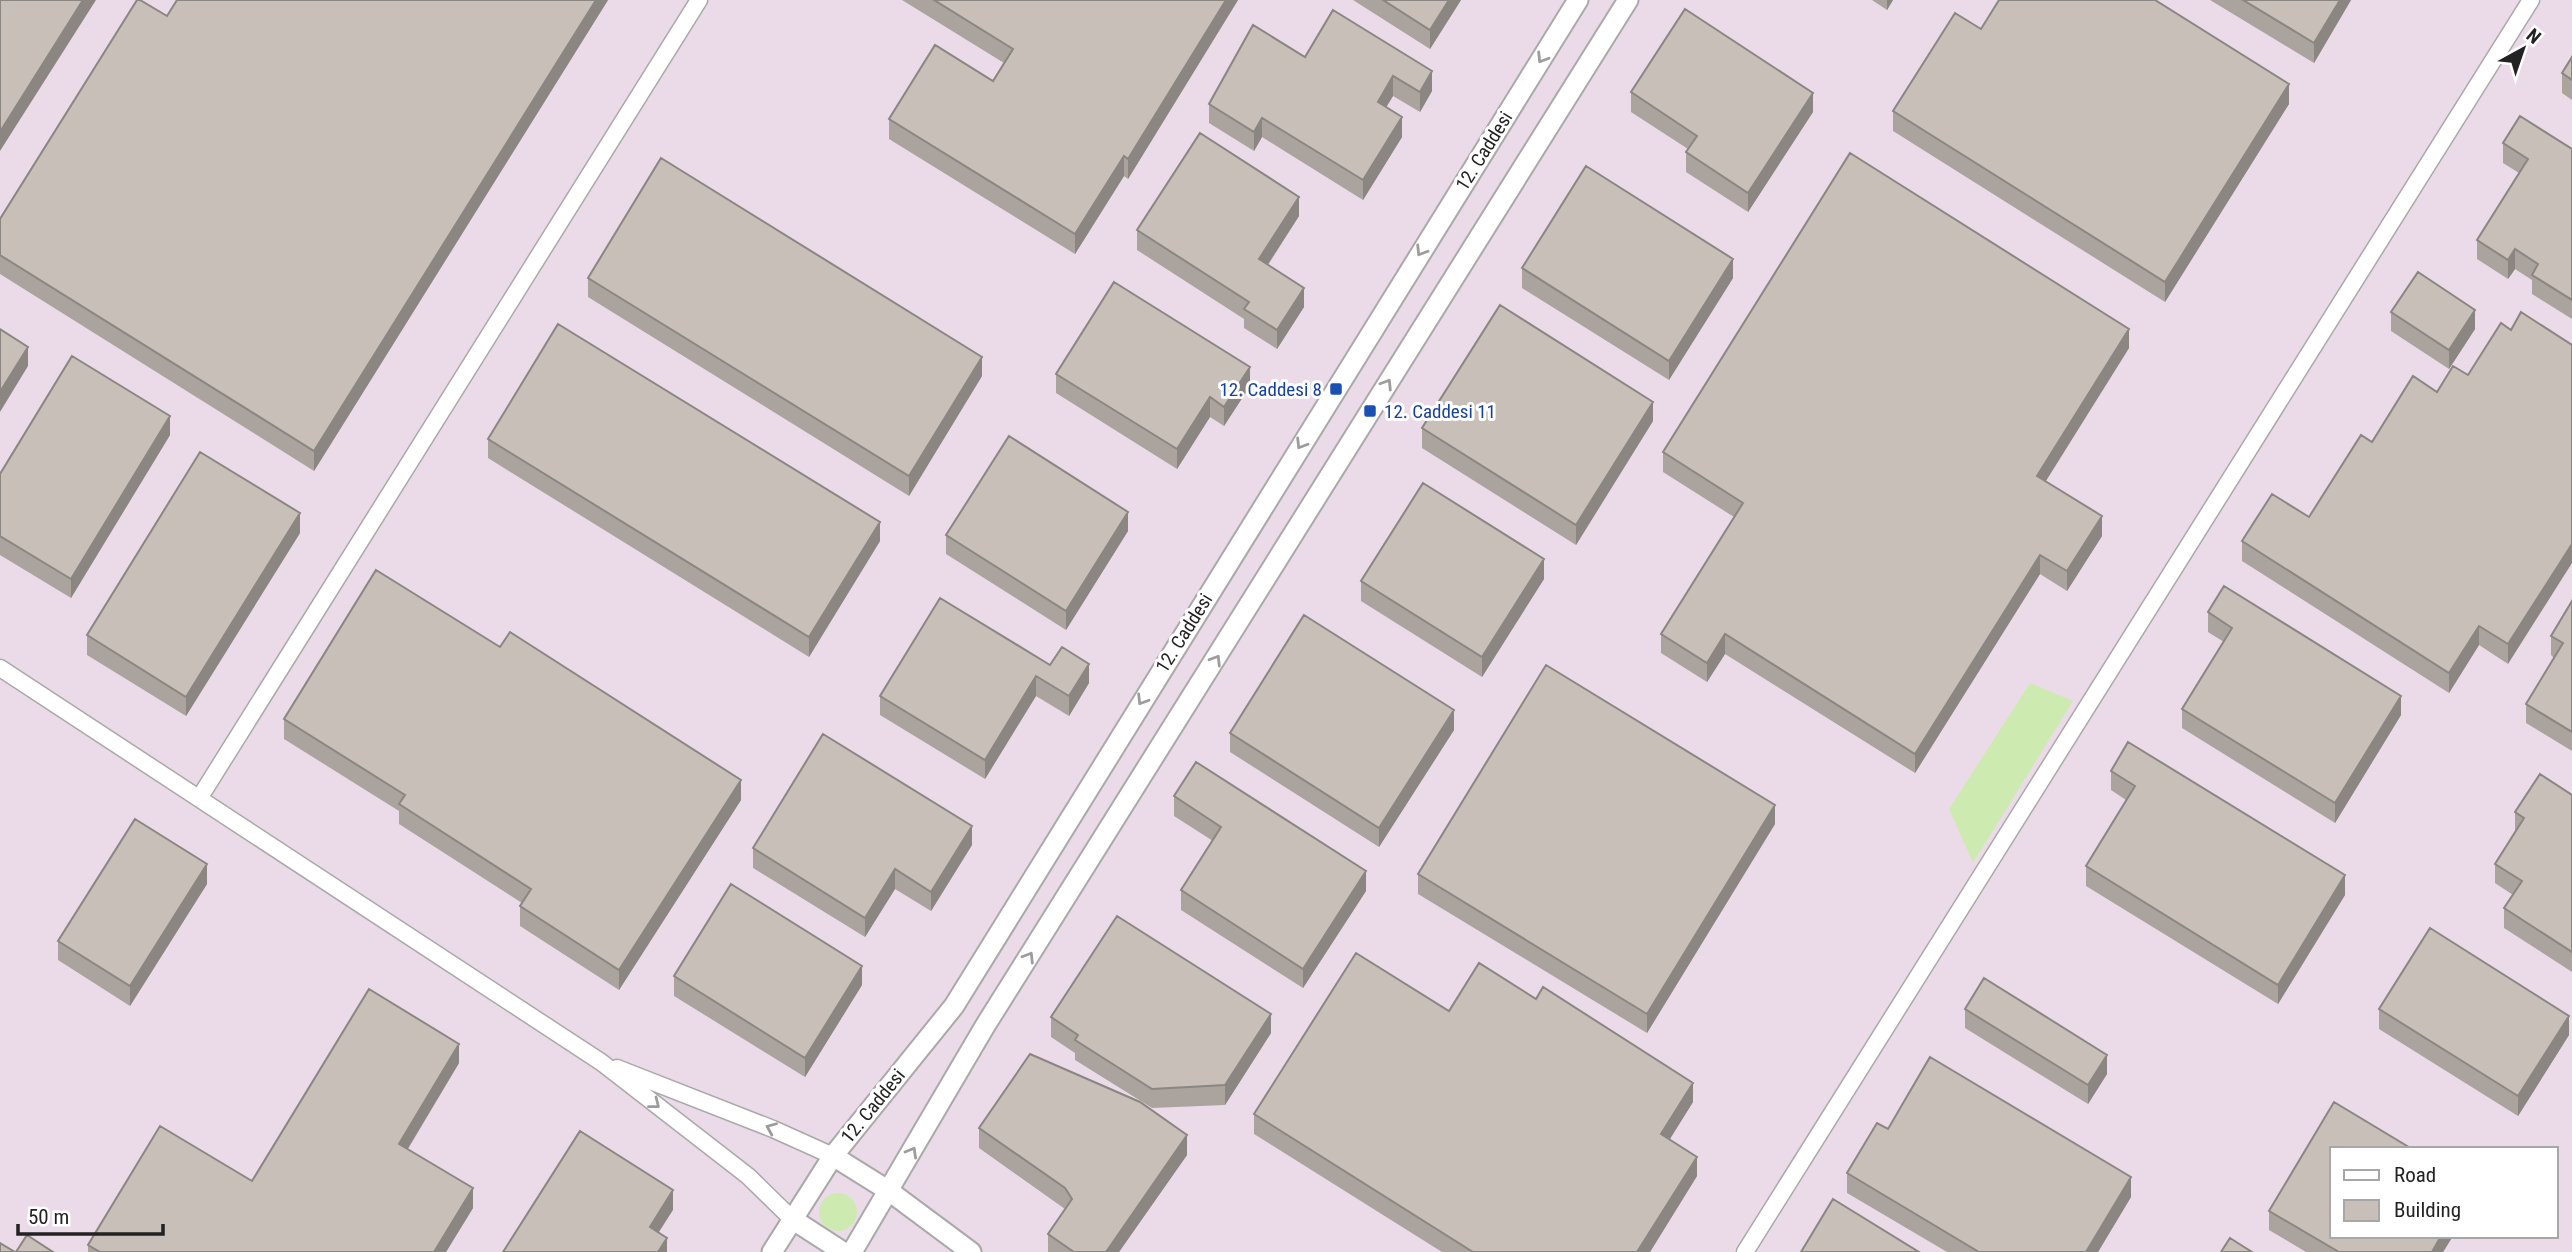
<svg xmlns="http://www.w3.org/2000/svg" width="2572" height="1252" font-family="'Roboto Condensed',sans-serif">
	<rect width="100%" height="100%" fill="#f2efe9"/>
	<path fill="#ebdbe8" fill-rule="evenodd" d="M 0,0 L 2572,0 L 2572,1252 L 0,1252 ZM 2332,1149 L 2556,1149 L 2556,1236 L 2332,1236 Z"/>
	<path fill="#cdebb0" d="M 2030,683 L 2073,701 L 1973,863 L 1949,809 Z
		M819 1212a19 19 0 1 1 38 0a19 19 0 1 1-38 0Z"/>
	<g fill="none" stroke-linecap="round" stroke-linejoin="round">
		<defs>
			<path id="minor" d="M 0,668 L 601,1062 L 748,1176 L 792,1219
				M 200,797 L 699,0
				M 617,1068 L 773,1129 L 833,1156
				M 1745,1252 L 2531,0"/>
			<path id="tertiary" d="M 833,1156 L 889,1191 L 971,1252
				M 792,1219 L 843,1252
				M 772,1252 L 833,1156 L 954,1006 L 1578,0
				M 852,1252 L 985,1026 L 1628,0"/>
		</defs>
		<use href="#minor" stroke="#a9a9a9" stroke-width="19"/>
		<use href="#tertiary" stroke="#a9a9a9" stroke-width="23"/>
		<use href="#minor" stroke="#fff" stroke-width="16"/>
		<use href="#tertiary" stroke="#fff" stroke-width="19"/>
	</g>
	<path fill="#aba49e" d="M 177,0 L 608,0 L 314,471 L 0,274 L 0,219 L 167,16 Z
		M 902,0 L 1238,0 L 1128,179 L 1124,176 L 1075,254 L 889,139 L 889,119 L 993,81 L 1004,63 Z
		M 1353,0 L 1461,0 L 1430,49 Z
		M 1872,0 L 1893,0 L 1887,10 Z
		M 2210,0 L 2351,0 L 2314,63 Z
		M 1333,10 L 1432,91 L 1420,112 L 1393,96 L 1386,107 L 1402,137 L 1363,200 L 1262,137 L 1254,151 L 1209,123 L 1209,104 L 1305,57 Z
		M 1981,29 L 2289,104 L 2165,302 L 1893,131 L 1893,111 Z
		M 2572,57 L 2572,100 L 2562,93 L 2562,73 Z
		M 1631,92 L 1813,112 L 1748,212 L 1686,172 L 1686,152 L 1688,149 L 1631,112 Z
		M 2503,143 L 2572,149 L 2572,319 L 2532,294 L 2532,280 L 2515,269 L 2508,279 L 2477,259 L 2477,240 L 2519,173 L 2503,163 Z
		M 1299,216 L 1268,265 L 1304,307 L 1277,349 L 1244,328 L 1244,319 L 1137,250 L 1137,230 Z
		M 1522,268 L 1733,278 L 1669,380 L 1522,288 Z
		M 588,278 L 982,376 L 909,496 L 588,297 Z
		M 2391,312 L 2475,329 L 2449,369 L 2391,331 Z
		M 2511,330 L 2508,664 L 2479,645 L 2449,693 L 2242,561 L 2242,541 L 2309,517 L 2372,442 L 2437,392 L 2468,375 Z
		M 2129,348 L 2046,481 L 2102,536 L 2067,591 L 2040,574 L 1915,773 L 1725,654 L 1707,682 L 1661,653 L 1661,634 L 1734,517 L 1663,472 L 1663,452 Z
		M 1056,374 L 1250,386 L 1224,426 L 1210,417 L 1177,469 L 1056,393 Z
		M 1653,421 L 1576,545 L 1422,448 L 1422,428 Z
		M 170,435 L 71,598 L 0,555 L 0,474 Z
		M 488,439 L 880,541 L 809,657 L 488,458 Z
		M 1128,531 L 1066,630 L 946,554 L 946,535 Z
		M 300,533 L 186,716 L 87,655 L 87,635 Z
		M 1544,579 L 1482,677 L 1361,601 L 1361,581 Z
		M 2572,601 L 2572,751 L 2526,723 L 2526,704 L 2554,658 L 2551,655 L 2551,636 Z
		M 2208,612 L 2401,715 L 2335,823 L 2182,728 L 2182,709 L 2224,642 L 2208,632 Z
		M 1050,665 L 1089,683 L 1069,716 L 1036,696 L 985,779 L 880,715 L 880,696 Z
		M 284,719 L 741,800 L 619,990 L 520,926 L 520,906 L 522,903 L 399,824 L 399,811 L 284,739 Z
		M 1454,730 L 1379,847 L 1230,752 L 1230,733 Z
		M 2111,771 L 2345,895 L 2278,1004 L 2086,886 L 2086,866 L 2126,800 L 2111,790 Z
		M 2572,795 L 2572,972 L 2504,928 L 2504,908 L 2513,895 L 2495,883 L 2495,864 L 2515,832 L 2515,812 Z
		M 1174,796 L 1366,891 L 1303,988 L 1181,910 L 1181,890 L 1213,841 L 1174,816 Z
		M 1775,824 L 1647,1033 L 1418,894 L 1418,874 Z
		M 972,845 L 931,911 L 895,889 L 865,937 L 753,868 L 753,848 Z
		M 207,884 L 130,1006 L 58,960 L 58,941 Z
		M 674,976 L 862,985 L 805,1077 L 674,996 Z
		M 1965,1009 L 2107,1074 L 2088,1104 L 1965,1028 Z
		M 2379,1009 L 2569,1035 L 2518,1116 L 2379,1029 Z
		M 1449,1011 L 1693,1102 L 1670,1139 L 1697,1176 L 1650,1252 L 1442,1252 L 1254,1134 L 1254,1114 Z
		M 1051,1017 L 1271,1033 L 1225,1105 L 1152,1108 L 1075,1060 L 1075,1053 L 1051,1037 Z
		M 459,1063 L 408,1149 L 473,1208 L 446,1252 L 88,1252 L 88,1245 L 252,1181 Z
		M 979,1128 L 1187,1155 L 1119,1252 L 1048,1252 L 1048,1234 L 1065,1209 L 979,1148 Z
		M 1888,1129 L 2131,1197 L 2098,1252 L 1947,1252 L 1847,1193 L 1847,1173 Z
		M 2269,1211 L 2332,1236 L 2453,1236 L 2443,1252 L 2306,1252 L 2269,1230 Z"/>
	<path fill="#8b8681" d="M 83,0 L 96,0 L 0,151 L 0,132 Z
		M 596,0 L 608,0 L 314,471 L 314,451 Z
		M 1226,0 L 1238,0 L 1128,179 L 1128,159 Z
		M 1449,0 L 1461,0 L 1430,49 L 1430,30 Z
		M 1887,0 L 1893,0 L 1887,10 Z
		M 2340,0 L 2351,0 L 2314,63 L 2314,43 Z
		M 1432,71 L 1432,91 L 1420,112 L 1420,92 Z
		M 1393,76 L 1393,96 L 1378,121 L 1378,102 Z
		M 2289,84 L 2289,104 L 2165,302 L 2165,282 Z
		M 1813,93 L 1813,112 L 1748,212 L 1748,193 Z
		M 1402,117 L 1402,137 L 1363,200 L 1363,180 Z
		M 1262,118 L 1262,137 L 1254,151 L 1254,132 Z
		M 1124,156 L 1124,176 L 1075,254 L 1075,234 Z
		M 1299,197 L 1299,216 L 1259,278 L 1259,259 Z
		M 2515,249 L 2515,269 L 2508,279 L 2508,260 Z
		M 1733,259 L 1733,278 L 1669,380 L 1669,361 Z
		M 1304,288 L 1304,307 L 1277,349 L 1277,330 Z
		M 2475,310 L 2475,329 L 2449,369 L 2449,350 Z
		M 2129,329 L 2129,348 L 2037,495 L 2037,476 Z
		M 28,347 L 28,366 L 0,412 L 0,392 Z
		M 982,357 L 982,376 L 909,496 L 909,476 Z
		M 1250,367 L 1250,386 L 1224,426 L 1224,407 Z
		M 1210,397 L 1210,417 L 1177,469 L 1177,449 Z
		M 1653,402 L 1653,421 L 1576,545 L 1576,525 Z
		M 170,416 L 170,435 L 71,598 L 71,579 Z
		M 1128,512 L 1128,531 L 1066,630 L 1066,611 Z
		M 300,513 L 300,533 L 186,716 L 186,697 Z
		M 2102,516 L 2102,536 L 2067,591 L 2067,571 Z
		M 880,522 L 880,541 L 809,657 L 809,637 Z
		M 2572,544 L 2572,563 L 2508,664 L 2508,644 Z
		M 2040,555 L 2040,574 L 1915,773 L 1915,754 Z
		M 1544,559 L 1544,579 L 1482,677 L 1482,657 Z
		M 2479,626 L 2479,645 L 2449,693 L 2449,673 Z
		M 1725,634 L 1725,654 L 1707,682 L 1707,663 Z
		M 1089,664 L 1089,683 L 1069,716 L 1069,696 Z
		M 1036,676 L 1036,696 L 985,779 L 985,760 Z
		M 2401,696 L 2401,715 L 2335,823 L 2335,803 Z
		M 1454,710 L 1454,730 L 1379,847 L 1379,828 Z
		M 741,780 L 741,800 L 619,990 L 619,970 Z
		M 1775,805 L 1775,824 L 1647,1033 L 1647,1014 Z
		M 972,826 L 972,845 L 931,911 L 931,892 Z
		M 207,864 L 207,884 L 130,1006 L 130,986 Z
		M 895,869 L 895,889 L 865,937 L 865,918 Z
		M 1366,871 L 1366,891 L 1303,988 L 1303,969 Z
		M 2345,875 L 2345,895 L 2278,1004 L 2278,985 Z
		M 862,966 L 862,985 L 805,1077 L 805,1058 Z
		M 1271,1014 L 1271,1033 L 1225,1105 L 1225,1085 Z
		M 2569,1016 L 2569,1035 L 2518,1116 L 2518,1096 Z
		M 459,1044 L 459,1063 L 399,1163 L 399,1144 Z
		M 2107,1055 L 2107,1074 L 2088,1104 L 2088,1085 Z
		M 1693,1083 L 1693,1102 L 1661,1153 L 1661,1134 Z
		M 1187,1135 L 1187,1155 L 1119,1252 L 1106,1252 Z
		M 1697,1157 L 1697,1176 L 1650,1252 L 1637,1252 Z
		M 2131,1177 L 2131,1197 L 2098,1252 L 2086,1252 Z
		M 473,1188 L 473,1208 L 446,1252 L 434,1252 Z
		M 673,1190 L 673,1210 L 650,1246 L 650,1227 Z
		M 2441,1236 L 2453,1236 L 2443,1252 L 2432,1252 Z
		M 667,1238 L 667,1252 L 658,1252 Z"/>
	<path fill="#c7bfb8" stroke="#8b8681" stroke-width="2" d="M 0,0 L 83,0 L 0,132 Z
		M 137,0 L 140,0 L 167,16 L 177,0 L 596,0 L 314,451 L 0,255 L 0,219 Z
		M 934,0 L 1226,0 L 1128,159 L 1124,156 L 1075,234 L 889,119 L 935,45 L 993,81 L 1013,49 Z
		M 1383,0 L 1449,0 L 1430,30 Z
		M 1999,0 L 2155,0 L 2289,84 L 2165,282 L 1893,111 L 1955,13 L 1981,29 Z
		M 2243,0 L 2340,0 L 2314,43 Z
		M 1685,9 L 1813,93 L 1748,193 L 1686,152 L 1697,136 L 1631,92 Z
		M 1333,10 L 1432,71 L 1420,92 L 1393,76 L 1378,102 L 1402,117 L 1363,180 L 1262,118 L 1254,132 L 1209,104 L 1253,25 L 1305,57 Z
		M 2572,57 L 2572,80 L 2562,73 Z
		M 2520,116 L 2572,149 L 2572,300 L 2532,275 L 2538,264 L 2515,249 L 2508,260 L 2477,240 L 2528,159 L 2503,143 Z
		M 1200,133 L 1299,197 L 1259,259 L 1304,288 L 1277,330 L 1244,309 L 1249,302 L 1137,230 Z
		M 1850,153 L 2129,329 L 2037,476 L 2102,516 L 2067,571 L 2040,555 L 1915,754 L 1725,634 L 1707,663 L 1661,634 L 1743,503 L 1663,452 Z
		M 661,158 L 982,357 L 909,476 L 588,278 Z
		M 1586,166 L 1733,259 L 1669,361 L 1522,268 Z
		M 2418,272 L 2475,310 L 2449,350 L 2391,312 Z
		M 1114,282 L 1250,367 L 1224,407 L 1210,397 L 1177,449 L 1056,374 Z
		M 1500,305 L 1653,402 L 1576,525 L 1422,428 Z
		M 2521,312 L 2572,345 L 2572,544 L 2508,644 L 2479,626 L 2449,673 L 2242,541 L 2272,494 L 2309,517 L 2361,435 L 2372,442 L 2413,376 L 2437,392 L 2453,366 L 2468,375 L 2501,323 L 2511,330 Z
		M 558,324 L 880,522 L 809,637 L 488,439 Z
		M 0,329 L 28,347 L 0,392 Z
		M 72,356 L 170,416 L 71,579 L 0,536 L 0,474 Z
		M 1009,436 L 1128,512 L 1066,611 L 946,535 Z
		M 200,452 L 300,513 L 186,697 L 87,635 Z
		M 1423,483 L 1544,559 L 1482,657 L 1361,581 Z
		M 376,570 L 500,647 L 510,632 L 741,780 L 619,970 L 520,906 L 531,889 L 399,804 L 405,795 L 284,719 Z
		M 2224,586 L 2401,696 L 2335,803 L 2182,709 L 2232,628 L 2208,612 Z
		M 940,598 L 1050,665 L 1062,647 L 1089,664 L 1069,696 L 1036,676 L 985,760 L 880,696 Z
		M 2572,601 L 2572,732 L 2526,704 L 2563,643 L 2551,636 Z
		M 1304,615 L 1454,710 L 1379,828 L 1230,733 Z
		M 1546,665 L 1775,805 L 1647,1014 L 1418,874 Z
		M 823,734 L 972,826 L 931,892 L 895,869 L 865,918 L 753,848 Z
		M 2128,742 L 2345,875 L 2278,985 L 2086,866 L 2135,786 L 2111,771 Z
		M 1196,762 L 1366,871 L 1303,969 L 1181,890 L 1221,827 L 1174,796 Z
		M 2540,774 L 2572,795 L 2572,952 L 2504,908 L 2522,881 L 2495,864 L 2524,818 L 2515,812 Z
		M 135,819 L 207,864 L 130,986 L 58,941 Z
		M 731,884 L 862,966 L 805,1058 L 674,976 Z
		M 1117,916 L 1271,1014 L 1225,1085 L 1152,1089 L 1075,1040 L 1078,1035 L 1051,1017 Z
		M 2430,928 L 2569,1016 L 2518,1096 L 2379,1009 Z
		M 1356,953 L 1449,1011 L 1479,963 L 1536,999 L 1543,987 L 1693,1083 L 1661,1134 L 1697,1157 L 1637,1252 L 1473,1252 L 1254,1114 Z
		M 1984,978 L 2107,1055 L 2088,1085 L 1965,1009 Z
		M 369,989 L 459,1044 L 399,1144 L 473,1188 L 434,1252 L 100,1252 L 88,1245 L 160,1126 L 252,1181 Z
		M 1030,1054 L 1140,1102 L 1187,1135 L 1106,1252 L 1074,1252 L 1048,1234 L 1072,1199 L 1065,1188 L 979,1128 Z
		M 1930,1057 L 2131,1177 L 2086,1252 L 1979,1252 L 1847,1173 L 1877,1123 L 1888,1129 Z
		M 2334,1102 L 2412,1149 L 2332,1149 L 2332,1236 L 2441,1236 L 2432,1252 L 2339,1252 L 2269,1211 Z
		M 580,1131 L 673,1190 L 650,1227 L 667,1238 L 658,1252 L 503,1252 Z
		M 1833,1199 L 1919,1252 L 1801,1252 Z
		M 27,1235 L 53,1252 L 16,1252 Z
		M 2230,1238 L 2252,1252 L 2221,1252 Z
		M 0,1243 L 15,1252 L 0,1252 Z"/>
	<defs><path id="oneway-chevron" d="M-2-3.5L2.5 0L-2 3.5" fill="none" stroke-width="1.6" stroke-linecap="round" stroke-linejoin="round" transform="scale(1.75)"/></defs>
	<g stroke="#9c9c9c">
		<use href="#oneway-chevron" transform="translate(1542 58) rotate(122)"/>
		<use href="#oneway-chevron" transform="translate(1421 251) rotate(122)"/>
		<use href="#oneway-chevron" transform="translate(1387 384) rotate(-58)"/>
		<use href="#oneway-chevron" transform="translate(1301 444) rotate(122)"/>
		<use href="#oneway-chevron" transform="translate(1216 660) rotate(-58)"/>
		<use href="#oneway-chevron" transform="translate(1142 700) rotate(122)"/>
		<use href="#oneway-chevron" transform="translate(1029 957) rotate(-58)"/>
		<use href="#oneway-chevron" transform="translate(655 1104) rotate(38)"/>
		<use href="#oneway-chevron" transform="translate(771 1128) rotate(-157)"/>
		<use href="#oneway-chevron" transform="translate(912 1152) rotate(-60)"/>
	</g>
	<g fill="#1a4fb4" stroke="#fff" stroke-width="2.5">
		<rect x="1329" y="382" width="14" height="14" rx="3.5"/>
		<rect x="1363" y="404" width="14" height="14" rx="3.5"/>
	</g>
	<g text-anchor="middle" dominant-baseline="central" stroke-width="6" stroke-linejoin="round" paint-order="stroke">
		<g font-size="19" fill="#222" stroke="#fff">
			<text transform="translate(1484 151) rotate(-58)">12. Caddesi</text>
			<text transform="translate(1184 633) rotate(-58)">12. Caddesi</text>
			<text transform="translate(873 1106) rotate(-51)">12. Caddesi</text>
		</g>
		<g font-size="19" fill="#164399" stroke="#fff" text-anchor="end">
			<text x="1322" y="389">12. Caddesi 8</text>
			<text x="1384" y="411" text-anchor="start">12. Caddesi 11</text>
		</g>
	</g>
	<rect x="2330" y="1147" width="228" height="91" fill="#ffffff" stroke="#a7a7a7" stroke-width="2"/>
	<rect x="2344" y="1170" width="35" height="10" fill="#ffffff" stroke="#a7a7a7" stroke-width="2"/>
	<text x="2394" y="1182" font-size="21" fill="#222222">Road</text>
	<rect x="2344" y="1200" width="35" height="21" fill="#c7bfb8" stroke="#a7a7a7" stroke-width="2"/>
	<text x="2394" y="1217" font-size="21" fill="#222222">Building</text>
	<g transform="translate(2523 49) rotate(40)" stroke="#ffffff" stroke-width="5" paint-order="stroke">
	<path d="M0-5L12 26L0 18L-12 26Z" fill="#222222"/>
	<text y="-10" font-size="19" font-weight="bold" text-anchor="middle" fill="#222222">N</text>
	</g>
	<path d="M18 1224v10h145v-10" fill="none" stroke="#222222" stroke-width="3.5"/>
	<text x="28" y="1224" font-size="21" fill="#222222" stroke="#ffffff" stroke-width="5" paint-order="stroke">50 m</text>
</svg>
